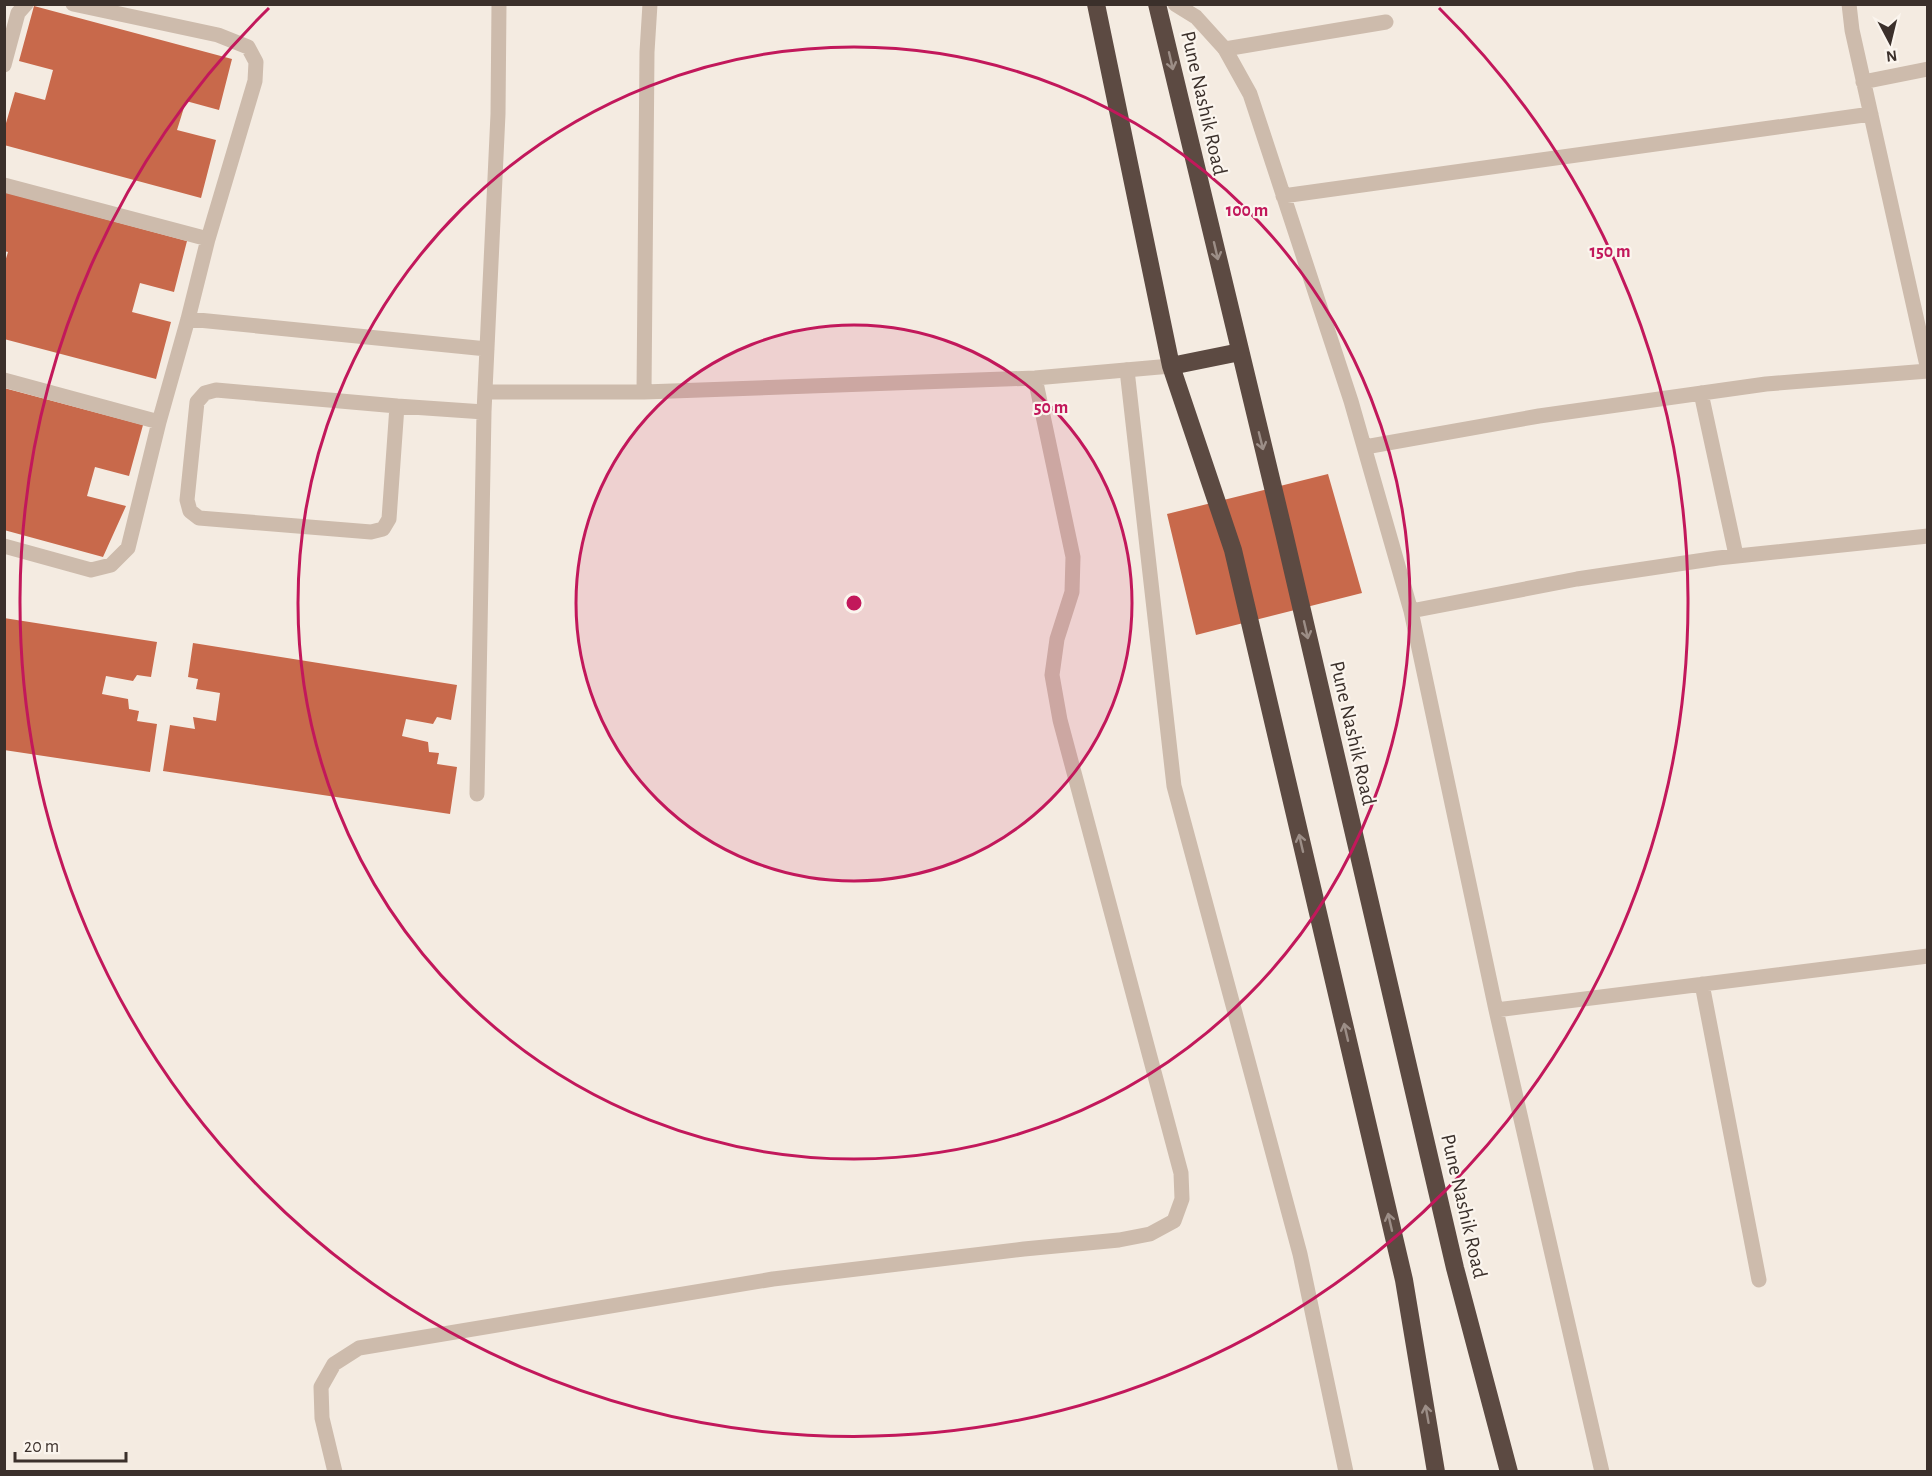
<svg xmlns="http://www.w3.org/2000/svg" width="1932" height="1476" font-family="'Alegreya Sans',sans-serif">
	<rect width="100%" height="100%" fill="#f4ebe1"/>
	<path fill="#c8694b" d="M 34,6 L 232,59 L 219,110 L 186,101 L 177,130 L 216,140 L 201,198 L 4,145 L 4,130 L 15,92 L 45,100 L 53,70 L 19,61 Z
		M 4,192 L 187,241 L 174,292 L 140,283 L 132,312 L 171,322 L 156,379 L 4,339 L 4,265 L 8,252 L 4,251 Z
		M 4,388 L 143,425 L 129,476 L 95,467 L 87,496 L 126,506 L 103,557 L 4,530 Z
		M 1328,474 L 1362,593 L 1196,635 L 1167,514 Z
		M 4,618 L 157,642 L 151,677 L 137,675 L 133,681 L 106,676 L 102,694 L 128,699 L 129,709 L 139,711 L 137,721 L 157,724 L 150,772 L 4,750 Z
		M 193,643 L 457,685 L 451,720 L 437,717 L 433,724 L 406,719 L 402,736 L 428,742 L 429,752 L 439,753 L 437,764 L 457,767 L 450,814 L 163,771 L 170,725 L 195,729 L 193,717 L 216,721 L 220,693 L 196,689 L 198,679 L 188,677 Z"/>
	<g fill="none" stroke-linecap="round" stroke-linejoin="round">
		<path stroke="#cdbbac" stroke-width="15" d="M 1225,49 L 1386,22
			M 1127,370 L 1174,786 L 1300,1254 L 1346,1472"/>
		<path stroke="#cdbbac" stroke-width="15" d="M 1175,4 L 1196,17 L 1225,49 L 1250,94 L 1351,401 L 1411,611 L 1496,1010 L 1602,1472
			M 1849,4 L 1852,30 L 1928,370
			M 4,65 L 18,13 L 26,4
			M 1863,82 L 1928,69
			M 4,185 L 208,239
			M 1283,196 L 1871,114
			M 188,319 L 487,349
			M 4,380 L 159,422
			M 485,392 L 644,392 L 1035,378 L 1171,366
			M 644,392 L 647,52 L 650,4
			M 1701,393 L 1736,555
			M 397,406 L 216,390 L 205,393 L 197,402 L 187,500 L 190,511 L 199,518 L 371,532 L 383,529 L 389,519 L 397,406 L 484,412
			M 1365,447 L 1539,416 L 1766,384 L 1928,371
			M 4,546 L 91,570 L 111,565 L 128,548 L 159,422 L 188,319 L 208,239 L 255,81 L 256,62 L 248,47 L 218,35 L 73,4
			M 1411,611 L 1577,579 L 1718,558 L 1928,536
			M 477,794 L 484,412 L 498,114 L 499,4
			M 1702,984 L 1759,1280
			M 1496,1010 L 1928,956
			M 335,1472 L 322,1418 L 321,1387 L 334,1364 L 359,1348 L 773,1279 L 1024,1249 L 1119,1240 L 1150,1234 L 1174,1221 L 1182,1199 L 1181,1173 L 1060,720 L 1052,675 L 1057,639 L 1072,592 L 1073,557 L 1035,378"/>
		<path stroke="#5c4a42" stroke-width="18" d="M 1096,4 L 1171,366 L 1233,550 L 1404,1280 L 1436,1472
			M 1157,4 L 1284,533 L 1455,1268 L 1509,1472
			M 1171,366 L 1240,352"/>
	</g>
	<defs><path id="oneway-shaft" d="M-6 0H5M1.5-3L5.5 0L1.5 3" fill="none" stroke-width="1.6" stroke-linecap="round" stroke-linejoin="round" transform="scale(1.5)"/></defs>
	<g stroke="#9c8e87">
		<use href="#oneway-shaft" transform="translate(1171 61) rotate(77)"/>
		<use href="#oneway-shaft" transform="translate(1216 251) rotate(77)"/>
		<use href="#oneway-shaft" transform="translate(1261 441) rotate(76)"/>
		<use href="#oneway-shaft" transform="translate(1306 630) rotate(77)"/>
		<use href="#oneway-shaft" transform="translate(1301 843) rotate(-103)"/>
		<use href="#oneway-shaft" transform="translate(1346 1032) rotate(-103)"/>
		<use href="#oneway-shaft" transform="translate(1390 1222) rotate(-103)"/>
		<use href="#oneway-shaft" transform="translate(1427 1414) rotate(-100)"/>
	</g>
	<circle cx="854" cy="603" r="278" fill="#c2185b" fill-opacity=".12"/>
	<g fill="none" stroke="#c2185b" stroke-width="3">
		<circle cx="854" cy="603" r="278"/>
		<circle cx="854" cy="603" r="556"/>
		<path d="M1439 8A834 834 0 1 1 269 8"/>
	</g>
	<g text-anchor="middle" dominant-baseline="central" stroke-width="4.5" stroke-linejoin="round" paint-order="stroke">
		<g font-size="21" fill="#3b302b" stroke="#fbf5ee">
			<text transform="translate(1204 103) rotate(77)">Pune Nashik Road</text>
			<text transform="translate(1353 733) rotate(77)">Pune Nashik Road</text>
			<text transform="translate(1464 1206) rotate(77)">Pune Nashik Road</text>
		</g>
	</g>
	<circle cx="854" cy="603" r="9" fill="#c2185b" stroke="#fbf5ee" stroke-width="3"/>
	<g font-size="18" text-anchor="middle" font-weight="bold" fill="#c2185b" stroke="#fbf5ee" stroke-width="4.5" stroke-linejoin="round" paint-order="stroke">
		<text x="1247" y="216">100 m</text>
		<text x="1610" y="257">150 m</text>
		<text x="1051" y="413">50 m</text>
	</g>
	<rect width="1932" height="1476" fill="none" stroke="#3b302b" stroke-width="12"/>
	<g transform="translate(1890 42) rotate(173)" stroke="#fbf5ee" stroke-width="4.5" paint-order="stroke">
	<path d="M0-4.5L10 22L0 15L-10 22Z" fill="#3b302b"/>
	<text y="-9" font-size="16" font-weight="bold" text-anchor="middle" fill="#3b302b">N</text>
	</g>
	<path d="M15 1452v9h111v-9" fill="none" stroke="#3b302b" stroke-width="3"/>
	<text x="24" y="1452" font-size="18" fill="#3b302b" stroke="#fbf5ee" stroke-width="4.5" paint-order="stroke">20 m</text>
</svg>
